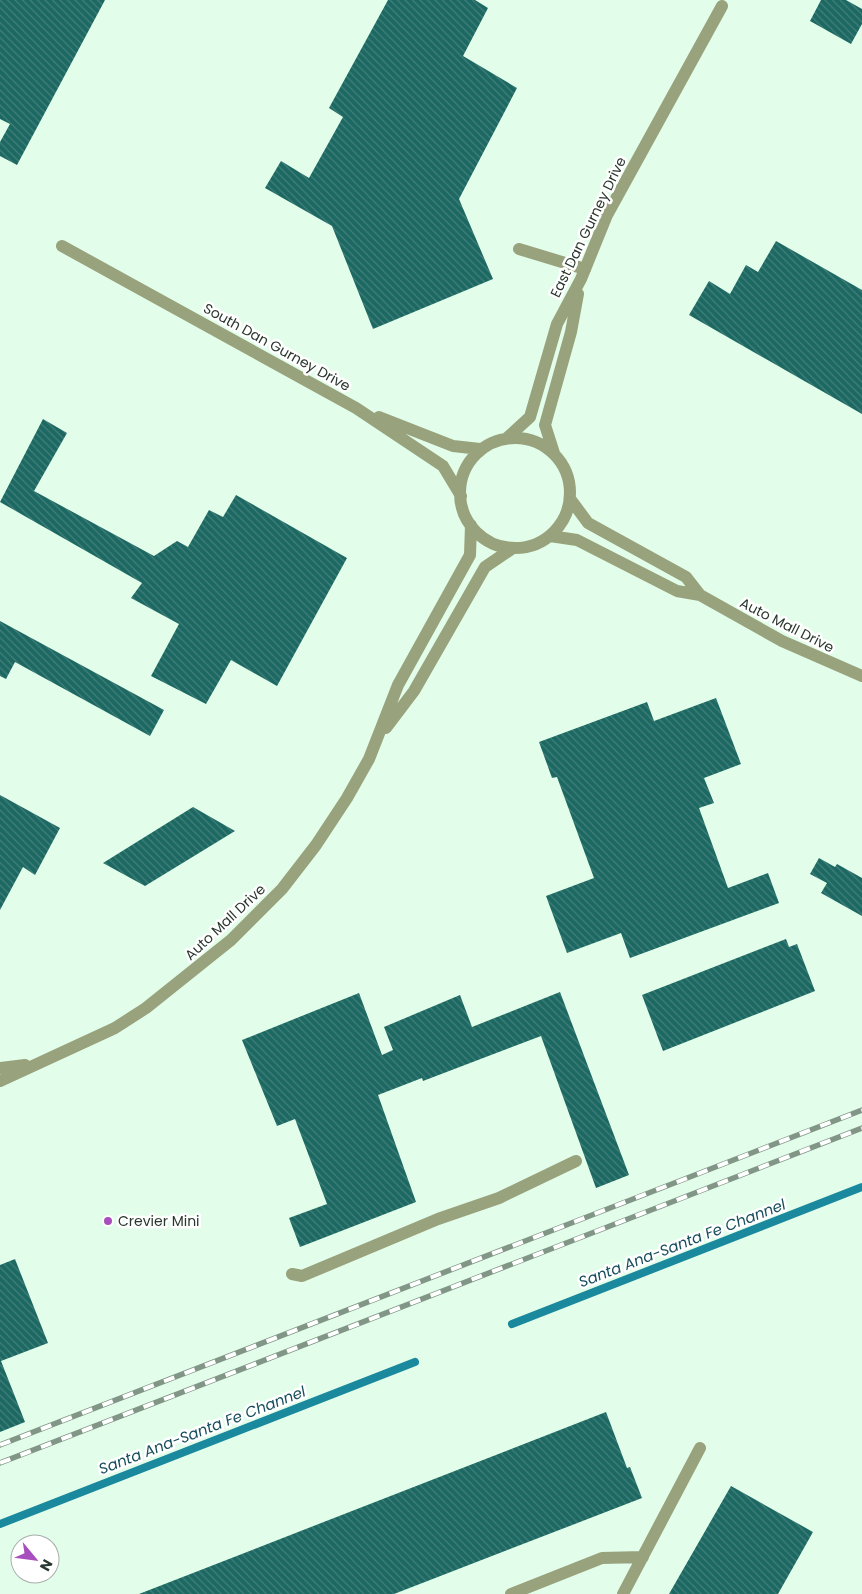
<svg xmlns="http://www.w3.org/2000/svg" width="862" height="1594" font-family="Poppins,sans-serif">
	<defs>
		<pattern id="building-back-hatch" width="6" height="6" patternUnits="userSpaceOnUse" patternTransform="scale(1.25)"><rect width="6" height="6" fill="#1c6862"/><path d="M-1 5l2 2M0 0l6 6M5-1l2 2" fill="none" stroke="#457f7a"/></pattern>
	</defs>
	<rect width="100%" height="100%" fill="#e2fde9"/>
	<g fill="none" stroke-linecap="round" stroke-linejoin="round">
		<path stroke="#1a889d" stroke-width="8" d="M 512,1324 L 862,1187
			M 0,1524 L 415,1362"/>
	</g>
	<path fill="url(#building-back-hatch)" d="M 0,0 L 105,0 L 17,165 L 0,156 L 0,142 L 10,124 L 0,119 Z
		M 388,0 L 475,0 L 488,8 L 463,56 L 517,88 L 459,199 L 493,279 L 373,329 L 332,226 L 265,188 L 281,161 L 309,178 L 343,117 L 329,108 Z
		M 821,0 L 846,0 L 862,9 L 862,24 L 851,44 L 810,21 Z
		M 776,241 L 862,290 L 862,414 L 689,315 L 709,281 L 730,294 L 746,265 L 758,272 Z
		M 43,419 L 67,433 L 34,491 L 154,556 L 177,541 L 188,547 L 209,510 L 223,517 L 236,495 L 347,558 L 277,686 L 231,660 L 206,704 L 151,676 L 179,624 L 131,598 L 142,583 L 0,502 Z
		M 0,621 L 164,710 L 150,736 L 15,662 L 6,679 L 0,676 Z
		M 716,698 L 741,764 L 704,778 L 714,803 L 699,808 L 728,888 L 768,873 L 779,903 L 630,958 L 621,933 L 567,953 L 546,896 L 594,878 L 557,777 L 552,778 L 539,742 L 647,702 L 654,721 Z
		M 0,795 L 60,828 L 35,875 L 23,867 L 0,910 Z
		M 193,807 L 235,831 L 145,886 L 103,863 Z
		M 819,858 L 835,867 L 837,864 L 862,878 L 862,916 L 821,893 L 827,883 L 810,874 Z
		M 786,939 L 789,947 L 797,944 L 815,991 L 663,1051 L 642,995 Z
		M 560,992 L 629,1175 L 596,1188 L 541,1036 L 423,1081 L 422,1078 L 378,1095 L 416,1202 L 300,1247 L 289,1218 L 327,1204 L 295,1119 L 277,1126 L 242,1040 L 359,993 L 382,1055 L 393,1050 L 384,1027 L 460,995 L 472,1027 Z
		M 15,1259 L 48,1343 L 1,1361 L 25,1422 L 0,1432 L 0,1265 Z
		M 606,1412 L 627,1468 L 630,1467 L 642,1498 L 394,1594 L 139,1594 Z
		M 731,1486 L 813,1532 L 778,1594 L 669,1594 Z"/>
	<g fill="none" stroke-linecap="round" stroke-linejoin="round">
		<path stroke="#98a27c" stroke-width="12" d="M 519,249 L 585,269
			M 292,1274 L 302,1276 L 438,1219 L 499,1198 L 576,1161
			M 511,1594 L 602,1558 L 643,1557
			M 623,1594 L 700,1448"/>
		<path stroke="#98a27c" stroke-width="12" d="M 62,246 L 356,408 L 443,466 L 461,496
			M 379,417 L 453,446 L 480,449
			M460 493a55 55 0 1 1 110 0a55 55 0 1 1-110 0Z
			M 507,438 L 530,417 L 557,324 L 581,279 L 607,215 L 722,6
			M 554,453 L 545,425 L 571,332 L 578,294
			M 571,500 L 588,523 L 686,577 L 700,595
			M 550,536 L 577,540 L 677,591 L 700,595 L 782,641 L 862,676
			M 386,728 L 414,691 L 485,567 L 513,548
			M 0,1068 L 25,1065
			M 0,1081 L 115,1028 L 146,1008 L 231,940 L 282,889 L 316,845 L 347,798 L 369,759 L 398,685 L 470,555 L 471,525"/>
		<defs>
			<path id="rail" d="M 0,1445 L 862,1110
				M 0,1463 L 862,1128"/>
		</defs>
		<use href="#rail" stroke="#829688" stroke-width="5.5"/>
		<use href="#rail" stroke="#fff" stroke-width="4" stroke-dasharray="11" stroke-linecap="butt"/>
	</g>
	<circle fill="#a74fbd" stroke="#fff" stroke-width="2" cx="108" cy="1221" r="5"/>
	<g text-anchor="middle" dominant-baseline="central" stroke-width="5" stroke-linejoin="round" paint-order="stroke">
		<g font-size="14" fill="#2a372e" stroke="#fff">
			<text transform="translate(588 227) rotate(-64)">East Dan Gurney Drive</text>
			<text transform="translate(277 347) rotate(29)">South Dan Gurney Drive</text>
			<text transform="translate(787 625) rotate(27)">Auto Mall Drive</text>
			<text transform="translate(225 922) rotate(-43)">Auto Mall Drive</text>
		</g>
		<g font-size="14" fill="#2a372e" stroke="#fff" text-anchor="start">
			<text x="118" y="1221">Crevier Mini</text>
		</g>
		<g font-size="15" font-style="italic" fill="#174e5d" stroke="#fff">
			<text transform="translate(682 1243) rotate(-21)">Santa Ana-Santa Fe Channel</text>
			<text transform="translate(202 1430) rotate(-21)">Santa Ana-Santa Fe Channel</text>
		</g>
	</g>
	<g transform="translate(35 1559) rotate(119)"><circle r="24" fill="#ffffff" stroke="#aaafab"/>
	<path d="M0-4L9 19L0 12L-9 19Z" fill="#a74fbd"/>
	<text y="-8" font-size="14" font-weight="bold" text-anchor="middle" fill="#2a372e">N</text>
	</g>
</svg>
